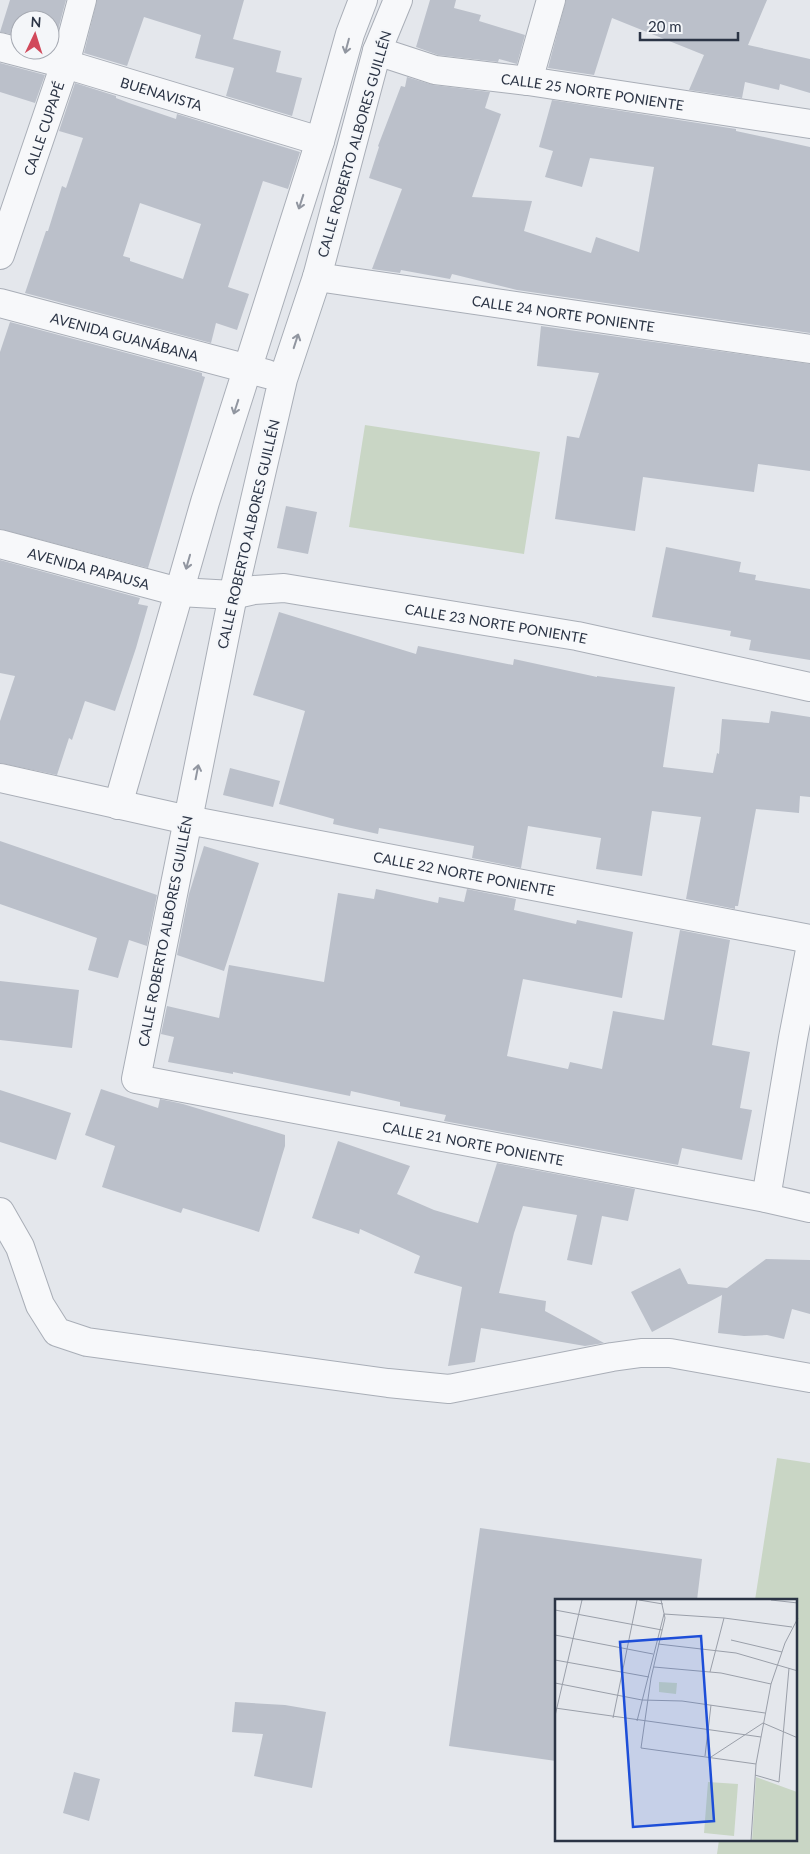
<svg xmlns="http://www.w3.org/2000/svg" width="810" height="1854" font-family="Lato,sans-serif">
	<rect width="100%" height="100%" fill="#e4e7ec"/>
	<path fill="#c9d6c5" d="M 365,425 L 540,452 L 524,554 L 349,527 Z
		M 777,1458 L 810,1463 L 810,1854 L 717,1854 L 719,1840 L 796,1840 L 796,1600 L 755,1600 Z"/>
	<path fill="#bbc0ca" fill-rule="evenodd" d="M 10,0 L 66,0 L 54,45 L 50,44 L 50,20 L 20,20 L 20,36 L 0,32 Z
		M 97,0 L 244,0 L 233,39 L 281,51 L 276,72 L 302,78 L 292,116 L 226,96 L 234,68 L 195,58 L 201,35 L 144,17 L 127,66 L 84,53 Z
		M 430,0 L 456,0 L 454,8 L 481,15 L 479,21 L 525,35 L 517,64 L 499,59 L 498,62 L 438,55 L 416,47 Z
		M 566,0 L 767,0 L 748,45 L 810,59 L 810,93 L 780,84 L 779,90 L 745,82 L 742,98 L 689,90 L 704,55 L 612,18 L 594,75 L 548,68 Z
		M 0,63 L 45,75 L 35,103 L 0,92 Z
		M 407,77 L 433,85 L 490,92 L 485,108 L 501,114 L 472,197 L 532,201 L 524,231 L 591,253 L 596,237 L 639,252 L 654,167 L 590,158 L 582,187 L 545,177 L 553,151 L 539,147 L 552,100 L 736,129 L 736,131 L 810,147 L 810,333 L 517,290 L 452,274 L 450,279 L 401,270 L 400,273 L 372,269 L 402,189 L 369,178 L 379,147 L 378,146 L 401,86 L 405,87 Z
		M 75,83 L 116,96 L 116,98 L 129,103 L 176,119 L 177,114 L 300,152 L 288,189 L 263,181 L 228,287 L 249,294 L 237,330 L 216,323 L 211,343 L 25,293 L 46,231 L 48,231 L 62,186 L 66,188 L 83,138 L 59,131 ZM 140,203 L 201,224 L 183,279 L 130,261 L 130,258 L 123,256 Z
		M 10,322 L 202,373 L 202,376 L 205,377 L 148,568 L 0,529 L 0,352 Z
		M 541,326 L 810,364 L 810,471 L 758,464 L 754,492 L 643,477 L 635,531 L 555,519 L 567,436 L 579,438 L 599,373 L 537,366 Z
		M 286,506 L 317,512 L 308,554 L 277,548 Z
		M 666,547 L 741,562 L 739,572 L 756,575 L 755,580 L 810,589 L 810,660 L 749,650 L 751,640 L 730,636 L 731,631 L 652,617 Z
		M 0,560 L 140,598 L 138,604 L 148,606 L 136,648 L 115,711 L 85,701 L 72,740 L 69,738 L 57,775 L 0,763 L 0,721 L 15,676 L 0,673 Z
		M 279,612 L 416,654 L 418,646 L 513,665 L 514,659 L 597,677 L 597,676 L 675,687 L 663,767 L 713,773 L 717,753 L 719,754 L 722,719 L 769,723 L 771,711 L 810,717 L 810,797 L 800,796 L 799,813 L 756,809 L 738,906 L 735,906 L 735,909 L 686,899 L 701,817 L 652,811 L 642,876 L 596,869 L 601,838 L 528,826 L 521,868 L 472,858 L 474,846 L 379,828 L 378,834 L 333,824 L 334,819 L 279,804 L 305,711 L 253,695 Z
		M 230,768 L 280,781 L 273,807 L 223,795 Z
		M 0,841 L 157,895 L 147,946 L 129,940 L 118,978 L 88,970 L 97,938 L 0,904 Z
		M 204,846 L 259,863 L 224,971 L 177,955 L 189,894 Z
		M 376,889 L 438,903 L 439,897 L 464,902 L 467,889 L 516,899 L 514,910 L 576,924 L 577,920 L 633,932 L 622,998 L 523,979 L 507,1056 L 568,1069 L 570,1062 L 602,1069 L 613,1011 L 664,1020 L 680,930 L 730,940 L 712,1045 L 750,1052 L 740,1108 L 752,1110 L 742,1160 L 682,1148 L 678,1165 L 444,1121 L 446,1115 L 400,1106 L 400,1102 L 351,1091 L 350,1096 L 233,1072 L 233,1074 L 168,1062 L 174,1037 L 161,1034 L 167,1006 L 219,1018 L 229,965 L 324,982 L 338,893 L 374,899 Z
		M 0,981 L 79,990 L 72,1048 L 0,1040 Z
		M 101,1089 L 158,1108 L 160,1099 L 183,1104 L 285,1135 L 285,1146 L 259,1232 L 183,1208 L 181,1213 L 102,1187 L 115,1146 L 85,1135 Z
		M 0,1090 L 71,1113 L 56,1160 L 0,1142 Z
		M 338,1141 L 410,1166 L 397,1194 L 434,1210 L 478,1223 L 497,1163 L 635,1189 L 628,1221 L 602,1216 L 592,1265 L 567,1260 L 577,1215 L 523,1206 L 514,1233 L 499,1293 L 546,1301 L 545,1311 L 604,1343 L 585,1346 L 481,1328 L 475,1362 L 448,1366 L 462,1287 L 414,1273 L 420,1256 L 360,1229 L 359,1234 L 312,1218 Z
		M 766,1259 L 810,1260 L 810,1314 L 792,1309 L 784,1339 L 767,1335 L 744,1336 L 718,1333 L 722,1295 L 652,1332 L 631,1292 L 680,1268 L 688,1284 L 727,1288 Z
		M 480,1528 L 702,1559 L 697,1600 L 556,1600 L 556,1761 L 449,1746 Z
		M 235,1702 L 285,1705 L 326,1712 L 312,1788 L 254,1776 L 263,1734 L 232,1732 Z
		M 74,1772 L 100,1779 L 89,1821 L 63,1813 Z"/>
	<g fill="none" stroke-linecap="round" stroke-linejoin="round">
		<defs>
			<g id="minor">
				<path id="s1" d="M 398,0 L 377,51 L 317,277 L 283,379 L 233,595 L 136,1079 L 766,1198 L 810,1208"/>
				<path id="s2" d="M 0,47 L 65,64 L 320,141"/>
				<path id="s3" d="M 377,51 L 435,70 L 528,81 L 810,124"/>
				<path d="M 528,81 L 551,0"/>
				<path id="s4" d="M 0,255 L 65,64 L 82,0"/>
				<path id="s5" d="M 317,277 L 810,349"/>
				<path id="s6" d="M 0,303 L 267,374"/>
				<path id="s7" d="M 0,544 L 179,592 L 233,595 L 254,590 L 284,588 L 577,636 L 810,687"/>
				<path id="s8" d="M 0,778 L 188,820 L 810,939"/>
				<path d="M 118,805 L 205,502 L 320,141 L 350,34 L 363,0"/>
				<path d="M 766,1198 L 793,1038 L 810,950"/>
				<path d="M 0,1212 L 20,1247 L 40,1305 L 57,1332 L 87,1342 L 388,1383 L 449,1389 L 612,1357 L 641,1353 L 670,1353 L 810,1378"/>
			</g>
		</defs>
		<use href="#minor" stroke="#a9aeb7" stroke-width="30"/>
		<use href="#minor" stroke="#f7f8fa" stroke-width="28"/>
	</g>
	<defs><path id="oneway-shaft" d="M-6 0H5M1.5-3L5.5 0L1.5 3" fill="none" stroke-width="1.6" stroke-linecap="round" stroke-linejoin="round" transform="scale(1.25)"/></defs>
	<g stroke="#9196a0">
		<use href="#oneway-shaft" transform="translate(347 46) rotate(105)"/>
		<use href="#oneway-shaft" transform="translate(301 202) rotate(108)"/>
		<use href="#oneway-shaft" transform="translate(296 341) rotate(-72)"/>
		<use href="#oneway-shaft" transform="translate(236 407) rotate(108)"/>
		<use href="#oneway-shaft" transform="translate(188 562) rotate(106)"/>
		<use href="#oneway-shaft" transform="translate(197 772) rotate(-79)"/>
	</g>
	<g text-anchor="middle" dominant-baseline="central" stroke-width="4" stroke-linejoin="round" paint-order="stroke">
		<g font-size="14" fill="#2b3445" stroke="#f4f6f9">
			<text stroke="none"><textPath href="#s3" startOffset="220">CALLE 25 NORTE PONIENTE</textPath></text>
			<text stroke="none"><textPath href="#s2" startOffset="168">BUENAVISTA</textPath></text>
			<text stroke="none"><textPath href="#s4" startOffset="134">CALLE CUPAPÉ</textPath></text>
			<text transform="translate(354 144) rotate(-74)">CALLE ROBERTO ALBORES GUILLÉN</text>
			<text stroke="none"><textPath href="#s5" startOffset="249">CALLE 24 NORTE PONIENTE</textPath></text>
			<text stroke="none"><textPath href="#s6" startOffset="129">AVENIDA GUANÁBANA</textPath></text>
			<text transform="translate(248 534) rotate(-77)">CALLE ROBERTO ALBORES GUILLÉN</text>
			<text stroke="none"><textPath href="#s7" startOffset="92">AVENIDA PAPAUSA</textPath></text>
			<text stroke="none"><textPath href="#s7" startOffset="506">CALLE 23 NORTE PONIENTE</textPath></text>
			<text stroke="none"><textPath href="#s8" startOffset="474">CALLE 22 NORTE PONIENTE</textPath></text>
			<text transform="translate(165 931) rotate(-79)">CALLE ROBERTO ALBORES GUILLÉN</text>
			<text stroke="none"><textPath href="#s1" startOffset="1455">CALLE 21 NORTE PONIENTE</textPath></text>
		</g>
	</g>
	<g transform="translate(555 1599)">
		<rect width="242" height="242" fill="#e4e7ec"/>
		<path d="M 201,178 L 242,193 L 242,242 L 197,242 Z" fill="#c9d6c5"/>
		<path d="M 104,83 L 122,84 L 121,95 L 104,93 ZM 153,183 L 183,185 L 179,237 L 149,234 Z" fill="#c9d6c5"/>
		<path fill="none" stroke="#9a9fa9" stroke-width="1" d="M 84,1 L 108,5M 106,1 L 110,19 L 96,79 L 86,149 L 201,165M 216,1 L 243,4M 0,11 L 107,31M 109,15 L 169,19 L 237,28M 0,36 L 98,55M 176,41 L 227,53M 103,45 L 181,54 L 243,72M 0,61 L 94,78M 99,68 L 166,74 L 216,85M 155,73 L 169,19M 0,84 L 87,101 L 127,102 L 210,114M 0,109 L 206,138M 0,117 L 27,1M 58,119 L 82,1M 82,122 L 109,15M 150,157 L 156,106M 156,158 L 208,124 L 243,139M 200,176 L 224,183 L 234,69M 196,242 L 201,165 L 216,85 L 230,44 L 243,19"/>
		<path fill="#1d4ed8" fill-opacity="0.15" stroke="#1d4ed8" stroke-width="2.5" d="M 146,37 L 159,222 L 78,228 L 65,43 Z"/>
		<rect width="242" height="242" fill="none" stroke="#2b3445" stroke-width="2.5"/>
	</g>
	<g transform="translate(35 35) rotate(4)"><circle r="24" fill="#f4f6f9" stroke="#a4a8b1"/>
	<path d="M0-4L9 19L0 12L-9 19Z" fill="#d1495b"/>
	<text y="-8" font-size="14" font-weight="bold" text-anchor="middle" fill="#2b3445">N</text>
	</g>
	<path d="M640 32v8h98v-8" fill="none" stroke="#2b3445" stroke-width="2.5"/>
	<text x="648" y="32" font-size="15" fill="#2b3445" stroke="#f4f6f9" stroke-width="4" paint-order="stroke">20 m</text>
</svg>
